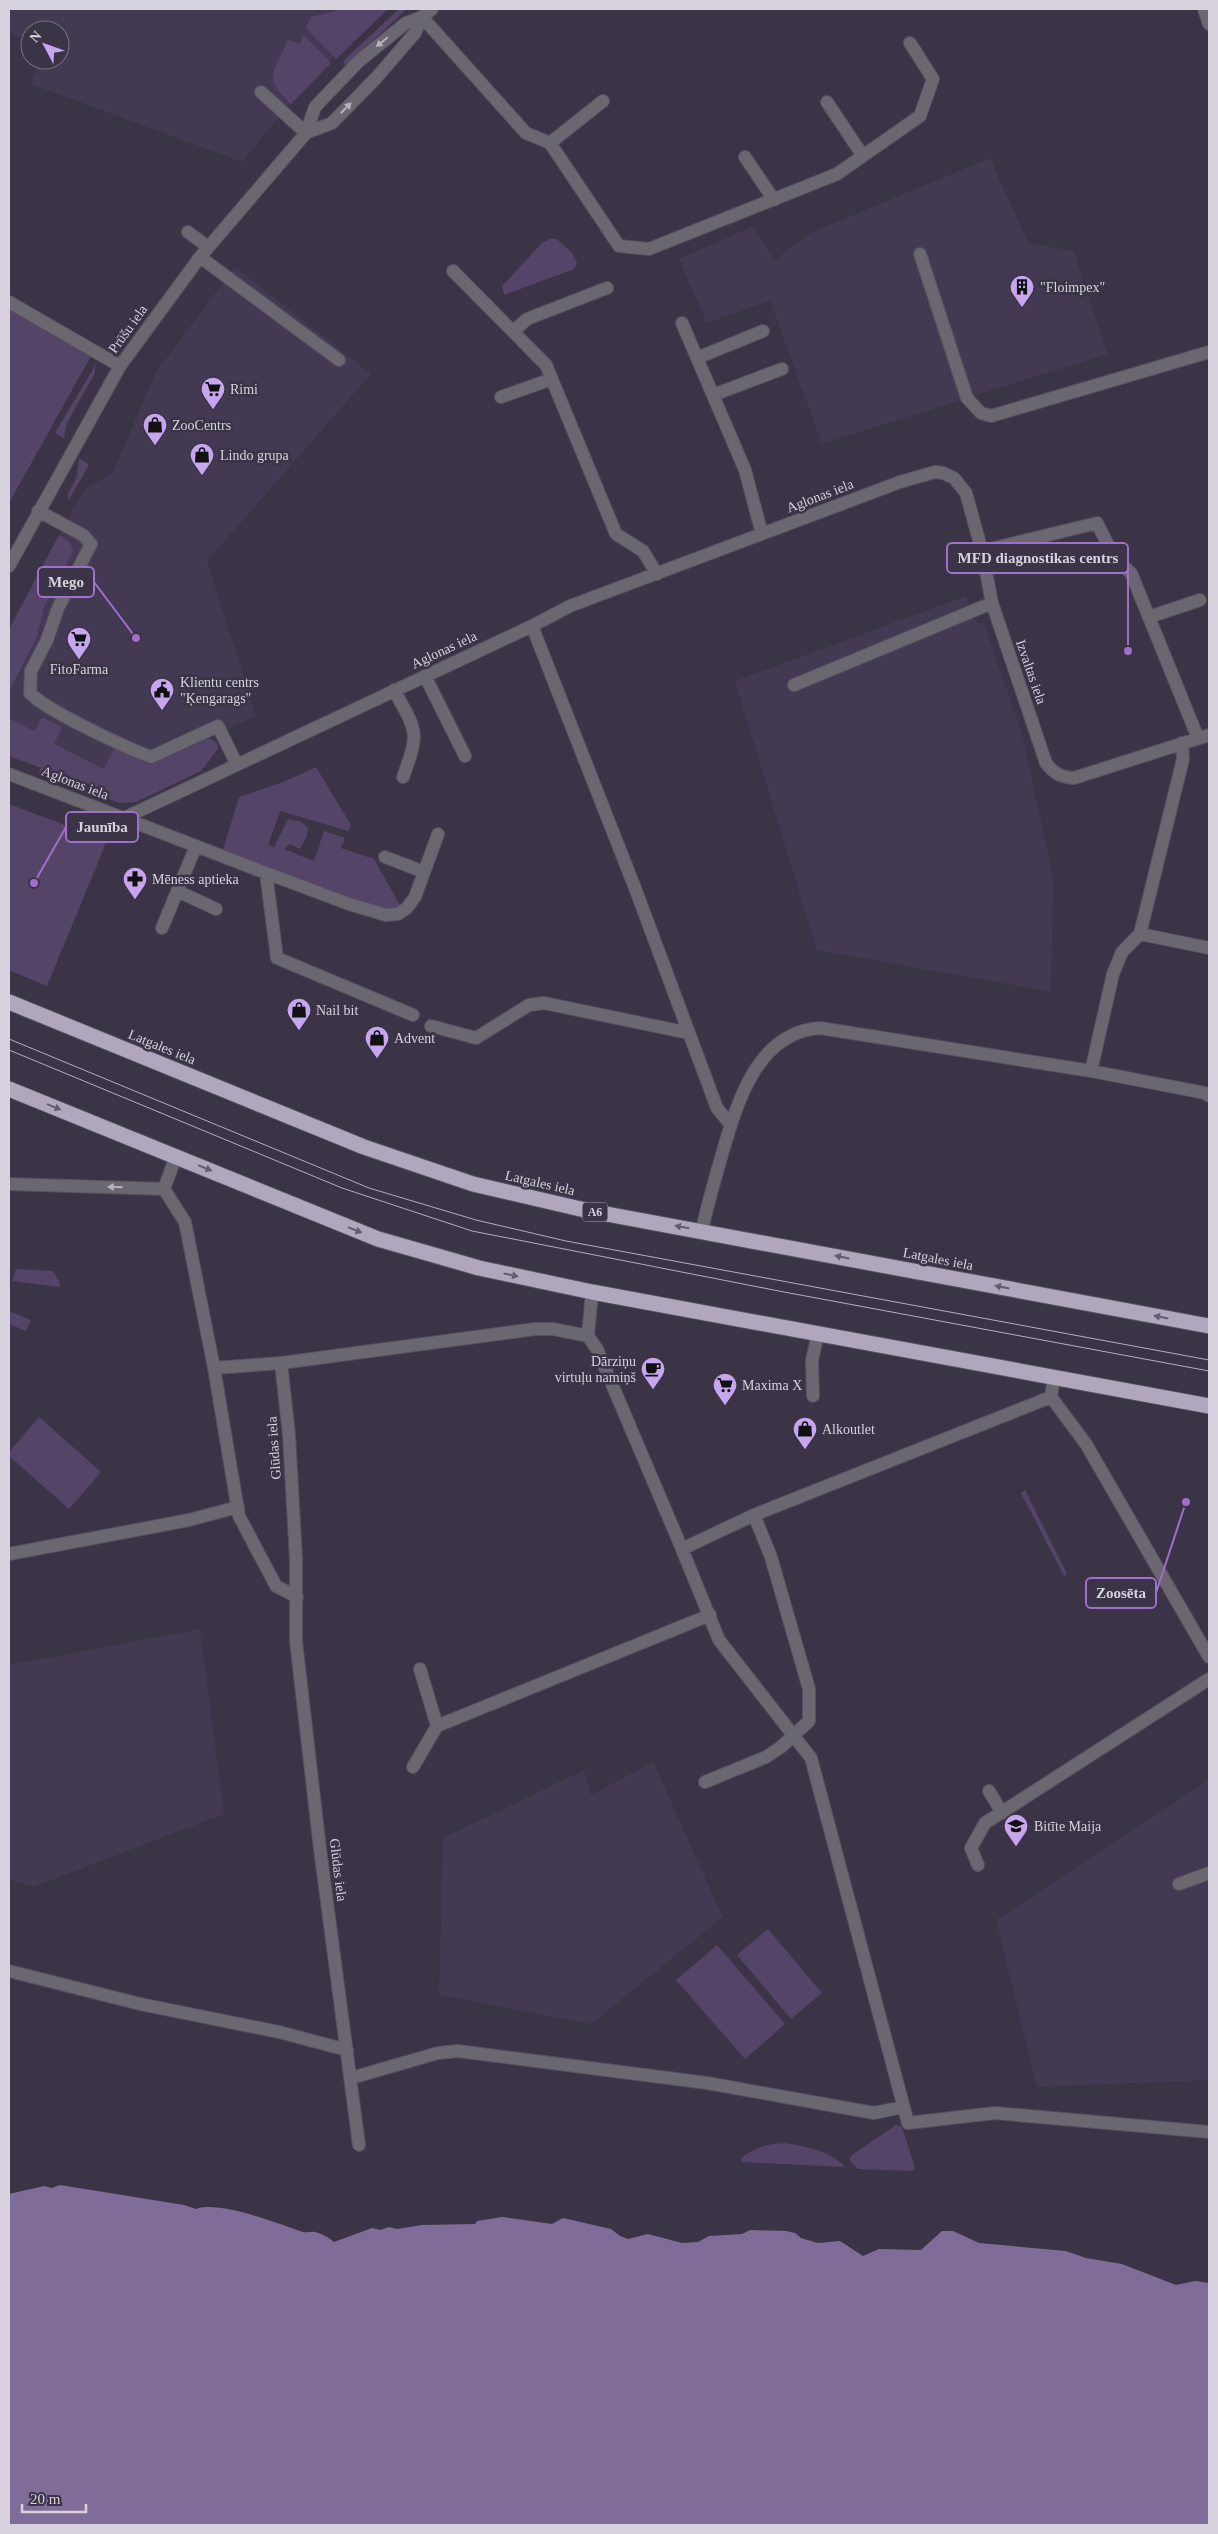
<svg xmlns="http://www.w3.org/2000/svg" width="1218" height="2534" font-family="Georgia,serif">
	<rect width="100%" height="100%" fill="#3b3346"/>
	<path fill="#443952" d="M 9,9 L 384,9 L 323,67 L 276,120 L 242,162 L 31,84 L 40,60 L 60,60 L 60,30 L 30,30 L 30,40 L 9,32 Z
		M 990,158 L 1028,243 L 1074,251 L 1107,354 L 822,444 L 770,301 L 707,323 L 679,259 L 754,226 L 774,261 L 810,233 Z
		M 235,267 L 371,374 L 207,561 L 256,716 L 150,765 L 114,748 L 105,769 L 54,744 L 62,727 L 42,717 L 34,731 L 9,718 L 9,693 L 37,637 L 44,608 L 70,542 L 59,535 L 84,490 L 113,472 L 156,372 Z
		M 966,596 L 976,622 L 984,623 L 1022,734 L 1053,877 L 1051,992 L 817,950 L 735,681 Z
		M 200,1629 L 224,1814 L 33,1887 L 9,1879 L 9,1665 Z
		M 653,1762 L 723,1917 L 591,2024 L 439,1995 L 443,1838 L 584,1770 L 591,1795 Z
		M 1209,1780 L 1209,2080 L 1037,2087 L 996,1920 Z"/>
	<path fill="#544467" d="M 344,9 L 388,9 L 336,59 L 306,28 L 311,17 Z
		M 399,9 L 407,9 L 346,65 L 344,64 L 345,59 Z
		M 303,35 L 331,63 L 291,104 C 262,78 274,72 288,40 L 300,44 Z
		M 550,239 L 557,239 L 572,253 L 577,263 L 574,269 L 504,295 L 502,286 L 542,243 Z
		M 9,309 L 91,356 L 9,503 Z
		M 96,364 L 94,375 L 67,423 L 64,438 L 55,433 Z
		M 79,458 L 88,464 L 88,467 L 68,501 L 68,494 L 77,476 Z
		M 59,535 L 70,542 L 73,551 L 44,608 L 37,637 L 9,692 L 9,629 Z
		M 42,717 L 62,727 L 54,744 L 104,769 L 114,748 L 150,765 L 204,740 L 210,738 L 217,743 L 218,749 L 201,771 L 136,802 L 120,803 L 38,773 L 41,768 L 9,756 L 9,718 L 34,731 Z
		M 316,767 L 351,825 L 348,831 L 280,811 L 268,845 L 274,847 L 288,819 L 299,821 L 308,827 L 307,836 L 300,849 L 290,844 L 284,849 L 314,861 L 324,831 L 345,838 L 341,848 L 374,859 L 400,905 L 393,909 L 379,908 L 223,850 L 239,797 L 283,782 Z
		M 9,804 L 78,830 L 90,822 L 111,831 L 47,986 L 9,970 Z
		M 16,1269 L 53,1271 L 59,1281 L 60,1287 L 12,1281 Z
		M 9,1311 L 31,1320 L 26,1331 L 9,1324 Z
		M 39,1417 L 101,1472 L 69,1509 L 9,1456 L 9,1452 Z
		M 1025,1490 L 1067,1574 L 1064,1576 L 1021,1493 Z
		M 768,1929 L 822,1993 L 791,2019 L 737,1955 Z
		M 717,1945 L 785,2024 L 745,2059 L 676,1980 Z
		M 896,2125 L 902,2127 L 915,2168 L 912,2171 L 858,2169 L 849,2160 L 852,2155 Z
		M 783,2143 C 805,2146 829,2150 846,2167 L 742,2162 L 741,2158 C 755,2148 766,2144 783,2143 Z"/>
	<path fill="#806c99" d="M 60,2185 L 184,2205 L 196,2209 C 219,2200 279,2224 303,2232 C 307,2233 311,2231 315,2232 C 320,2233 330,2238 334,2242 L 372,2228 L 380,2230 L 389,2227 L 397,2229 L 422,2225 L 475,2224 L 477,2221 L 502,2217 L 552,2224 L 563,2218 L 611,2229 L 620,2236 L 628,2239 L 648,2234 L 682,2243 L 698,2242 L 709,2236 L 742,2234 L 750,2230 L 786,2231 L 795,2233 L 801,2238 L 818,2243 L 840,2241 L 863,2256 L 879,2249 L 921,2250 L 942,2231 L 953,2231 L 979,2243 L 1066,2251 L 1086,2258 L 1122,2264 L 1176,2285 L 1195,2281 L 1209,2283 L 1209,2525 L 9,2525 L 9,2194 L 44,2186 L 52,2188 Z"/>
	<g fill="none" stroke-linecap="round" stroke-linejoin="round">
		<defs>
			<path id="minor" d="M 1204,9 L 1209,24
				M 422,17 L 526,133 L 550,143 L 619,246 L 649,249 L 837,174 L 920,116 L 933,79 L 910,43
				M 261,92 L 306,133
				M 827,102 L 863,156
				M 306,133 L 332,123 L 376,78 L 415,33 L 422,17
				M 550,143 L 603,101
				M 745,157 L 774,200
				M 188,232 L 208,247
				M 920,254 L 967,398 L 981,413 L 991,416 L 1209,352
				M 200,257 L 339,360
				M 453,271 L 546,365 L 616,534 L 643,551 L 657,574
				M 9,302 L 120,366
				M 682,323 L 745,470 L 762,534
				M 514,331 L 527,319 L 607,288
				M 697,358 L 763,331
				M 713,395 L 782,369
				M 501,397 L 552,379
				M 38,511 L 83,535 L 91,544 L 58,608 L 47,640 L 31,671 L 30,693 C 45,710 127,748 151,757 L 218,726 L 237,765
				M 982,551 L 1097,523 L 1114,557 L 1131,573 L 1198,738
				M 9,566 L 120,366 L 200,257 L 306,133 L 315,107 L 359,61 L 406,23 L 422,17 L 432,9
				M 1149,617 L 1200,600
				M 532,626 L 635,888 L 717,1108 L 731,1125
				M 425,676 L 465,756
				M 794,685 L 992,603
				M 394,690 C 417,732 420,731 403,777
				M 9,774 L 266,873 L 349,904 L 386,915 L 398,914 L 407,908 L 415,897 L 438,834
				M 124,818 L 532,626 L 570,606 L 900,482 L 935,472 L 943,473 L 954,478 L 966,493 L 982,551 L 992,603 L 1046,763 C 1054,774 1061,777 1074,778 L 1209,735
				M 385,857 L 424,872
				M 266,873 L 277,958 L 413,1015
				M 177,891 L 216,909
				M 162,928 L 196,846
				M 1140,934 L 1209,948
				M 431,1026 L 476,1038 L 529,1005 L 544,1003 L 689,1033
				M 1091,1071 L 1113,974 L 1122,952 L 1140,934 L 1183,759 L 1182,743
				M 176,1156 L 164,1189 L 185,1222 L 214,1368 L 281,1363 L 289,1435 L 296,1559 L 296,1641 L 320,1849 L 359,2145
				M 9,1184 L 164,1189
				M 702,1231 C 707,1205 715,1180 722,1154 C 737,1103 757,1032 820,1028 L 1091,1071 L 1205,1093 L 1209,1096
				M 592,1292 L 588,1336 L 597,1349 L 682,1549 L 754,1515 L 1051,1397
				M 281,1363 L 535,1329 L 553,1329 L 588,1336
				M 214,1368 L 239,1516 L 276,1586 L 297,1597
				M 1054,1377 L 1051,1397 L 1086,1444 L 1209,1657
				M 813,1396 L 812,1360 L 818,1334
				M 682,1549 L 719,1640 L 811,1758 L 908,2123 L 995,2113 L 1209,2132
				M 9,1554 L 189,1520 L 238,1507
				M 420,1669 L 437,1726
				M 413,1767 L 437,1726 L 710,1615
				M 705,1782 L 766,1757 L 781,1747 L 809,1721 L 809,1689 L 771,1557 L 754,1515
				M 989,1791 L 1002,1813
				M 978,1865 L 971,1848 L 985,1823 L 1209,1679
				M 1179,1884 L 1209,1873
				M 9,1971 L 140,2004 L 279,2032 L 347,2050
				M 351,2078 L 438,2053 L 458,2051 L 707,2083 L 874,2113 L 903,2107"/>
			<path id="highway" d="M 9,1002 L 364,1147 L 473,1184 L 585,1210 L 1209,1326
				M 9,1089 L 378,1239 L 479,1268 L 592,1292 L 1209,1406"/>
		</defs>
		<use href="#minor" stroke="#575061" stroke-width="14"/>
		<use href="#highway" stroke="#575061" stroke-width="17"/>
		<use href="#minor" stroke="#6b6770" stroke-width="12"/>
		<use href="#highway" stroke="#b0a7be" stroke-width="15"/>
		<path stroke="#b4aebc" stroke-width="1" d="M 9,1039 L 369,1188 L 476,1220 L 566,1241 L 1209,1360
			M 9,1050 L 342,1188 L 472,1231 L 784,1292 L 1209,1371"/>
	</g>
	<defs><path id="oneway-solid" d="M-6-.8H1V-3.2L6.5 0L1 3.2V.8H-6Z" transform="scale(1.25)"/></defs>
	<g fill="#b7b2bd">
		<use href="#oneway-solid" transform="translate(382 42) rotate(141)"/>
		<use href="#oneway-solid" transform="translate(346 108) rotate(-45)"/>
		<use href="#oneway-solid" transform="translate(115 1187) rotate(-178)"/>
	</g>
	<g fill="#645c70">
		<use href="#oneway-solid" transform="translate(54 1107) rotate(22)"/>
		<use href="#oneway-solid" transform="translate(205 1168) rotate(22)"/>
		<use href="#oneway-solid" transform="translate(682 1227) rotate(-170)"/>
		<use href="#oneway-solid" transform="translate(355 1230) rotate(22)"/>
		<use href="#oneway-solid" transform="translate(842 1257) rotate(-169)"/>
		<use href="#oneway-solid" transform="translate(511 1275) rotate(12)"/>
		<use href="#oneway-solid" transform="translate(1002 1287) rotate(-169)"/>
		<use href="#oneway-solid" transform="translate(1161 1317) rotate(-169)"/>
	</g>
	<defs>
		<symbol id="building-pin" viewBox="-11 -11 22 30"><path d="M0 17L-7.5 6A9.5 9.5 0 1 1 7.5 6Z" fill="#c7a6f0" stroke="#3b3346"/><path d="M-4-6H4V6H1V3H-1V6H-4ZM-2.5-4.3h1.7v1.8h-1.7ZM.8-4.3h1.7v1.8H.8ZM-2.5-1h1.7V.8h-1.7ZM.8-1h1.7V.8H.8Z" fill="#111"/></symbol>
		<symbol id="supermarket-pin" viewBox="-11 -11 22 30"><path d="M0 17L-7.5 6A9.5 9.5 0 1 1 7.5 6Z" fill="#c7a6f0" stroke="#3b3346"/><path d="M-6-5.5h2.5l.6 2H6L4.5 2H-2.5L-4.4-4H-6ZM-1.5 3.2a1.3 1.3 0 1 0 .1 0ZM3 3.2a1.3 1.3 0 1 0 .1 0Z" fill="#111"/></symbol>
		<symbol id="shop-pin" viewBox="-11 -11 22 30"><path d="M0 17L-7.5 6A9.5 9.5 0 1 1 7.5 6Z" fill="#c7a6f0" stroke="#3b3346"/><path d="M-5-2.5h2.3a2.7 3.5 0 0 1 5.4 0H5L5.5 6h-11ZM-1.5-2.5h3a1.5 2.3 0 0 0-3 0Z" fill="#111"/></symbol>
		<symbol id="civic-pin" viewBox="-11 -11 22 30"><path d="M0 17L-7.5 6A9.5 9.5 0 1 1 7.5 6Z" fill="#c7a6f0" stroke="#3b3346"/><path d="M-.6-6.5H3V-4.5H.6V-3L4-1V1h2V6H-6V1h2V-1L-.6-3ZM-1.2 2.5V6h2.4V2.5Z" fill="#111"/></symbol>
		<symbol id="pharmacy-pin" viewBox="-11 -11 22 30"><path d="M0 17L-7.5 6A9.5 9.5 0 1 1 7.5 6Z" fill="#c7a6f0" stroke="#3b3346"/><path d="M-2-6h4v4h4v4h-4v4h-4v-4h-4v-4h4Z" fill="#111"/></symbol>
		<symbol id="cafe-pin" viewBox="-11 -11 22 30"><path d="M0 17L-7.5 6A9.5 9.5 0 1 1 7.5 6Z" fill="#c7a6f0" stroke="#3b3346"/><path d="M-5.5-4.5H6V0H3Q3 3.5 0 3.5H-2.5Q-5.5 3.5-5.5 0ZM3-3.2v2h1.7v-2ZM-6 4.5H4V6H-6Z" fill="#111"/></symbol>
		<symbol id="school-pin" viewBox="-11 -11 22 30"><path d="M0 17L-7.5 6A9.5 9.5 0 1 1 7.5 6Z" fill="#c7a6f0" stroke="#3b3346"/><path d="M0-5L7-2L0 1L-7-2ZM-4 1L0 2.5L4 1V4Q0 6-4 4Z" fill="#111"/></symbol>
	</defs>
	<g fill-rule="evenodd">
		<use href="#building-pin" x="1008" y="273" width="28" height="38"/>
		<use href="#supermarket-pin" x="199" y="375" width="28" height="38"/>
		<use href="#shop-pin" x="141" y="411" width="28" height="38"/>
		<use href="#shop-pin" x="188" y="441" width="28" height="38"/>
		<use href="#supermarket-pin" x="65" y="625" width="28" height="38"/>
		<use href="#civic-pin" x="148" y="676" width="28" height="38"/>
		<use href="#pharmacy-pin" x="121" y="865" width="28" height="38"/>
		<use href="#shop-pin" x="285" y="996" width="28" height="38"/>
		<use href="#shop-pin" x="363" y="1024" width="28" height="38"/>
		<use href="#cafe-pin" x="639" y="1355" width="28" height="38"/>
		<use href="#supermarket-pin" x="711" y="1371" width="28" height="38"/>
		<use href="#shop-pin" x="791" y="1415" width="28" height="38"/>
		<use href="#school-pin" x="1002" y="1812" width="28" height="38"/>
	</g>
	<g text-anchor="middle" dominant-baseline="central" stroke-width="5" stroke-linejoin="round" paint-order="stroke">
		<rect fill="#3b3346" stroke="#a8a2b0" stroke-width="1" x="582.5" y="1202.5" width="25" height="19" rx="4"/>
		<g font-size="12" font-weight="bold" fill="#d7d2de">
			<text x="595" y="1212">A6</text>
		</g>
		<g font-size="14" fill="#d7d2de" stroke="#3b3346" text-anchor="start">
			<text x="1040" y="287">"Floimpex"</text>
			<text x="230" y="389">Rimi</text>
			<text x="172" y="425">ZooCentrs</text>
			<text x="220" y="455">Lindo grupa</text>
			<text x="79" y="669" text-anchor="middle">FitoFarma</text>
			<text x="180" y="682">Klientu centrs<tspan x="180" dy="16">"Ķengarags"</tspan></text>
			<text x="152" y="879">Mēness aptieka</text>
			<text x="316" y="1010">Nail bit</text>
			<text x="394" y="1038">Advent</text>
			<text x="636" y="1361" text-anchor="end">Dārziņu<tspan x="636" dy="16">virtuļu namiņš</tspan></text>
			<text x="742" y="1385">Maxima X</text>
			<text x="822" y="1429">Alkoutlet</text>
			<text x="1034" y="1826">Bitīte Maija</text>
		</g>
		<g font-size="14" fill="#d7d2de" stroke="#3b3346">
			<text transform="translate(128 329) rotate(-54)">Prūšu iela</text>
			<text transform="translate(820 496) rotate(-21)">Aglonas iela</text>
			<text transform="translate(444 650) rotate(-25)">Aglonas iela</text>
			<text transform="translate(1031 672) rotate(71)">Izvaltas iela</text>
			<text transform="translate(75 783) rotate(21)">Aglonas iela</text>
			<text transform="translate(162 1047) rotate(22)">Latgales iela</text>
			<text transform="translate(540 1183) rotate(13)">Latgales iela</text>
			<text transform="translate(938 1259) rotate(11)">Latgales iela</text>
			<text transform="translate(274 1448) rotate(-94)">Glūdas iela</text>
			<text transform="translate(338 1870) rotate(83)">Glūdas iela</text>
		</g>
	</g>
	<path fill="none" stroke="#a06ecb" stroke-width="2" d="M1128 651L1128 558M136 638L94 582M34 883L66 827M1186 1502L1156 1593"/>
	<g fill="#a06ecb" stroke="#3b3346" stroke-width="2">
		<circle cx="1128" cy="651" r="5"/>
		<circle cx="136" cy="638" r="5"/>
		<circle cx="34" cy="883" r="5"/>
		<circle cx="1186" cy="1502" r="5"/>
	</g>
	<g fill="#3b3346" stroke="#a06ecb" stroke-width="2">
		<rect x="947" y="543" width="181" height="30" rx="5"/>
		<rect x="38" y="567" width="56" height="30" rx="5"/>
		<rect x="66" y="812" width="72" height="30" rx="5"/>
		<rect x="1086" y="1578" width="70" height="30" rx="5"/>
	</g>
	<g font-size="15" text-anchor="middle" font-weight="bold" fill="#d7d2de">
		<text x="1038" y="563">MFD diagnostikas centrs</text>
		<text x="66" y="587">Mego</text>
		<text x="102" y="832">Jaunība</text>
		<text x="1121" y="1598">Zoosēta</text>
	</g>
	<rect width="1218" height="2534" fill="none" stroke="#d7d2de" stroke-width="20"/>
	<g transform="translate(45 45) rotate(311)"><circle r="24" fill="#3b3346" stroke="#797383"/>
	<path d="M0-4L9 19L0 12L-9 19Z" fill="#c7a6f0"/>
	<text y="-8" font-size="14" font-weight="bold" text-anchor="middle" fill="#d7d2de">N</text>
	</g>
	<path d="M22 2504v8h64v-8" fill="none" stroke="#d7d2de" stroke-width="2.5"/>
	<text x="30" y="2504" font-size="15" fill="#d7d2de" stroke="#3b3346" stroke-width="4" paint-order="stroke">20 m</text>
</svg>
